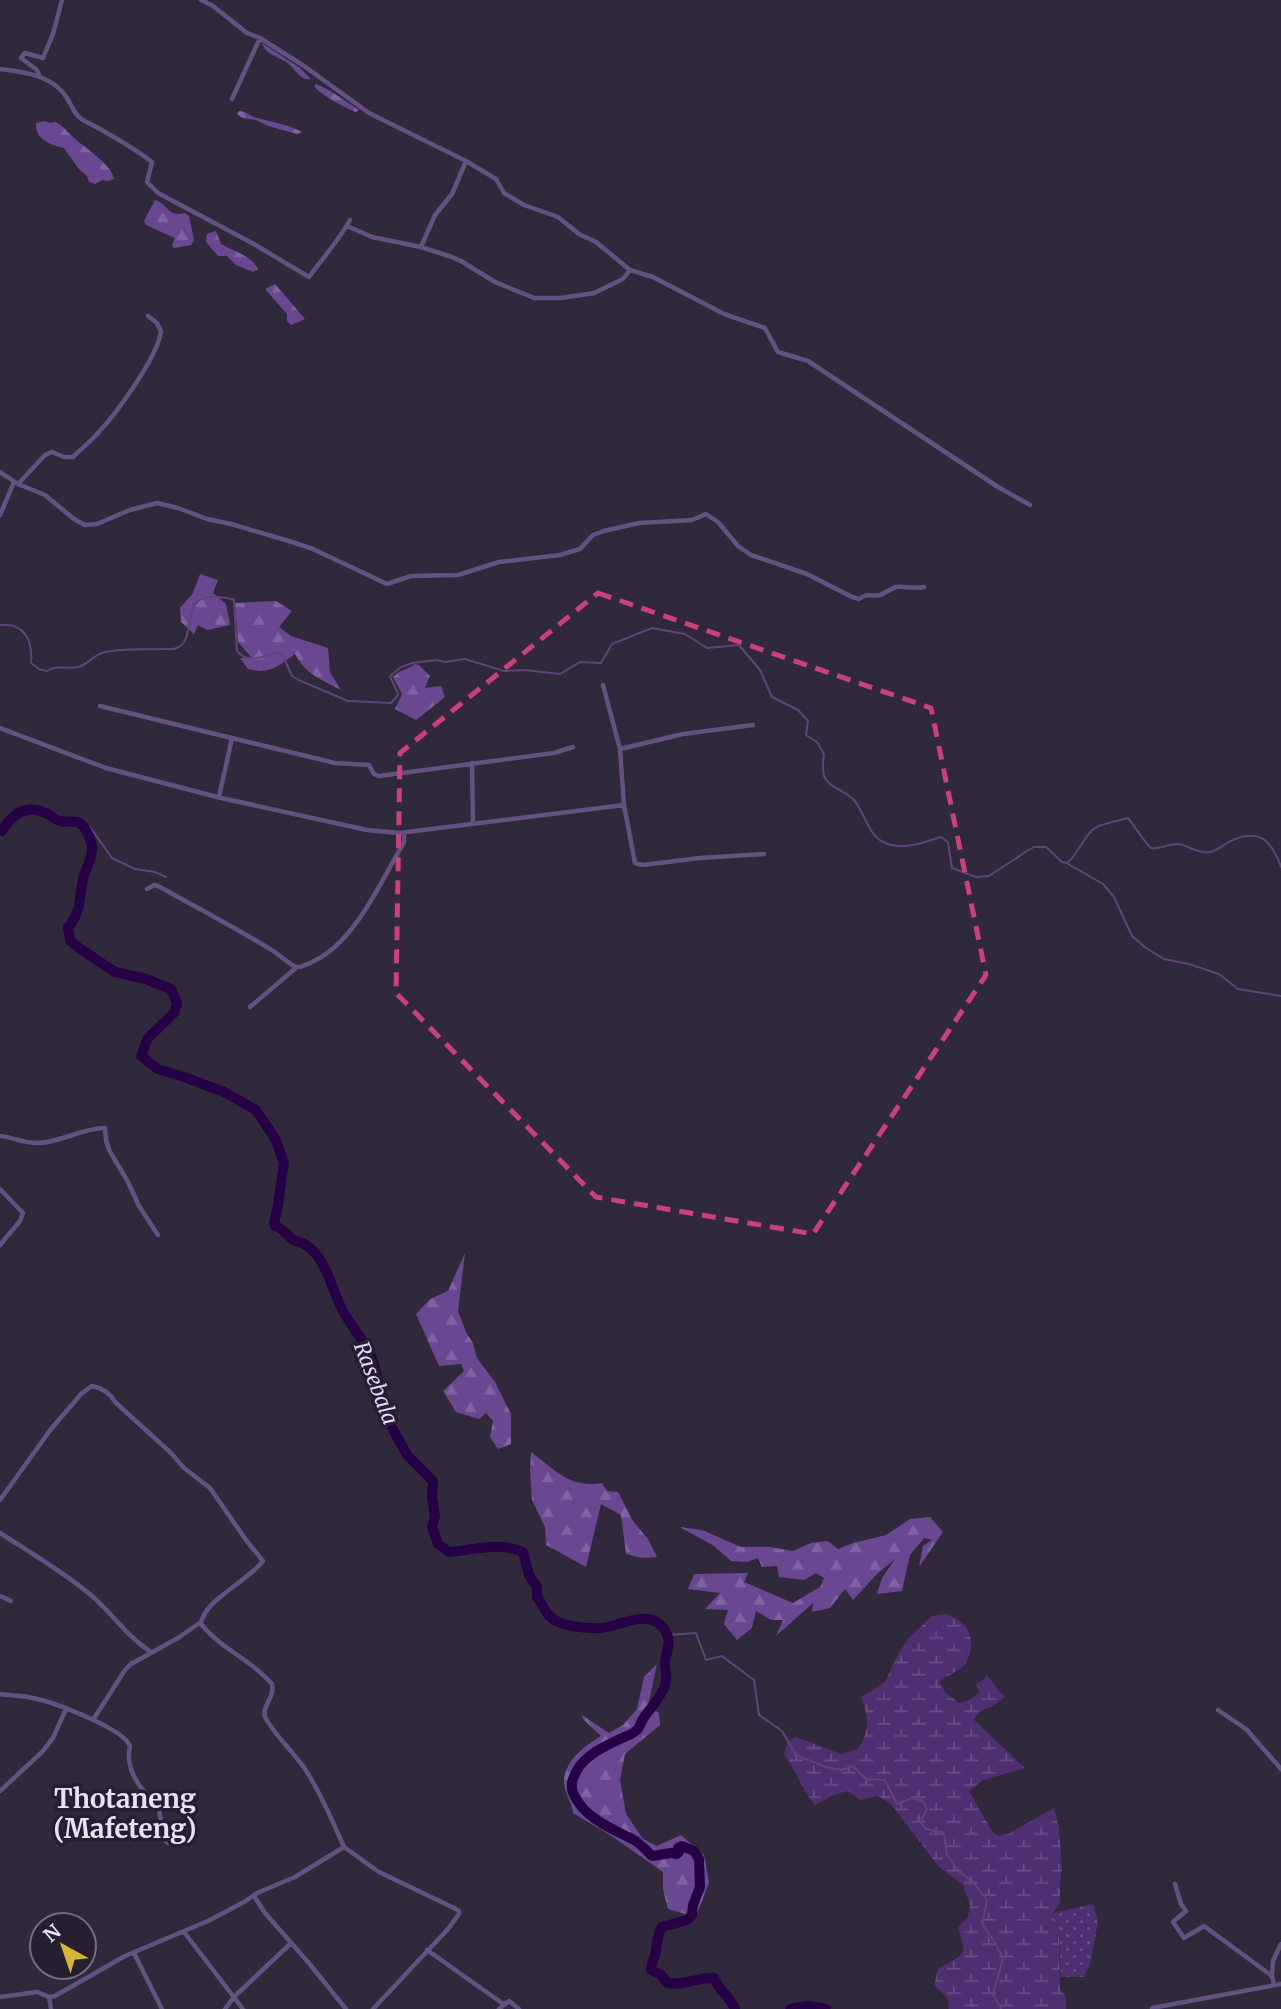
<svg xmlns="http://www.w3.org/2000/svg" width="1281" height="2009" font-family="Merriweather,serif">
	<defs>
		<pattern id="forest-firs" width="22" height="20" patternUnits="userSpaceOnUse" patternTransform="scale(1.75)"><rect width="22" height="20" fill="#694891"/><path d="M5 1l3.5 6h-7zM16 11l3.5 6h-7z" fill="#7e62a1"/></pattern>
		<pattern id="wetland-marsh" width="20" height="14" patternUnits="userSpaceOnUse" patternTransform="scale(1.75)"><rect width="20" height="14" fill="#4e2f71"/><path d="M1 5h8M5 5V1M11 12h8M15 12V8" fill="none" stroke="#684d86"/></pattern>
		<pattern id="garden-dots" width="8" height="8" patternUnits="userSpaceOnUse" patternTransform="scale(1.75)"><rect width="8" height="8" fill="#4e2f71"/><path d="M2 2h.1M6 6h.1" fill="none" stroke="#684d86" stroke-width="1.8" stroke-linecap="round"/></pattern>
	</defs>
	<rect width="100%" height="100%" fill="#30283b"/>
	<path fill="url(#forest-firs)" d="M 262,43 L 300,68 L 311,79 C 300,81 297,71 289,64 C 279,56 266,56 262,43 Z
		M 316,84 L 329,90 L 359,110 L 356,112 C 345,108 321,95 314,86 Z
		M 239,111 C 246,111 247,114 254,117 C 270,122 288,124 302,132 L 297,134 L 268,126 L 256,120 L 242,118 L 237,114 Z
		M 44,121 L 50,123 L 55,122 C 63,125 66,131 72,136 C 83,147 111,163 114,179 L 108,181 L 102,180 L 95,184 L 89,182 L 87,176 L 78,168 L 64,148 C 51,145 35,140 36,123 Z
		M 155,200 C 169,204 167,218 185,213 L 189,216 L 194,240 L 191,245 L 174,248 L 172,245 L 175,238 L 146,225 L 144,221 Z
		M 216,231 L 221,244 C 234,252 250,254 258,269 L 253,272 L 236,265 L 227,256 L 218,256 L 206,242 L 207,234 Z
		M 275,284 L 305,319 L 291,325 L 287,321 L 287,314 L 265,289 Z
		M 200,574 L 218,580 L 213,593 L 226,604 L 230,625 L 207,630 L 198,625 L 194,634 L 181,622 L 180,608 L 193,593 Z
		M 276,601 L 292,611 L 279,627 L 291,636 L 328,648 L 330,672 L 341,690 C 321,679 306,675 295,654 C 278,666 270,675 248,669 L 240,658 L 252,658 L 238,642 L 235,603 Z
		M 414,664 L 419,665 L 430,676 L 425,688 L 441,686 L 445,697 L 416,720 L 395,709 L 402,694 L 393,677 L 399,672 L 413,666 Z
		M 465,1253 L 458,1311 L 466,1332 L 473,1343 L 477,1358 L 495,1382 L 511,1414 L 511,1444 L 498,1449 L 490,1437 L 493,1421 L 486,1413 L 479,1419 L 456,1412 L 443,1391 L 464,1371 L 461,1364 L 439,1366 L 416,1314 L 430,1299 L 448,1291 Z
		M 531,1452 C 557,1471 568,1488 602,1483 L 607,1491 L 618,1492 L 633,1521 L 648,1539 L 657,1557 L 642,1558 L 626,1554 L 621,1515 L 601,1504 L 586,1567 L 546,1545 L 545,1527 L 532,1500 L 530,1471 Z
		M 930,1517 L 943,1532 L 919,1567 L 923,1546 L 932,1540 L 924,1538 L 910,1555 L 902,1591 L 877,1594 L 882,1578 L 895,1559 L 877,1574 L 853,1600 L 845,1589 L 830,1608 L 812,1612 L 813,1603 L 776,1636 L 783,1620 L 771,1620 L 756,1611 L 752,1628 L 737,1640 L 724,1624 L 728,1610 L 705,1609 L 720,1593 L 688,1589 L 694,1574 L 748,1573 L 744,1582 L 793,1603 L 820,1587 L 824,1578 L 816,1573 L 804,1580 L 779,1577 L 777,1566 L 762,1567 L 758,1558 L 746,1562 L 731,1561 L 714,1546 L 680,1527 L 702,1530 L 741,1547 L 770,1547 L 793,1551 L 811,1543 L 828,1541 L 838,1549 L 853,1543 L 886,1535 L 910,1519 Z
		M 657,1664 L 648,1706 L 659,1713 L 660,1725 L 625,1754 L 620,1780 L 626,1814 L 643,1839 L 657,1846 L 681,1835 L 704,1855 L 709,1882 L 696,1917 L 668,1909 L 663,1889 L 663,1872 L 610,1835 L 573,1813 C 572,1803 563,1790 564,1780 C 566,1759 585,1746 601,1736 L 583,1719 L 582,1715 L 609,1733 L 623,1725 L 637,1709 L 644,1677 Z"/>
	<path fill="url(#wetland-marsh)" d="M 946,1614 C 951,1617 957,1619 961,1622 C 975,1632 974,1655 962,1667 C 957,1672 946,1676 939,1682 L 946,1693 L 959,1703 L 970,1700 L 979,1692 L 976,1684 L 983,1680 L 987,1675 L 999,1691 L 1005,1696 C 1002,1699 1000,1702 996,1704 C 987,1710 979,1708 974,1720 L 1025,1768 L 983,1780 L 969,1791 L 992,1831 L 998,1836 L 1008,1834 L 1054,1808 L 1059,1828 L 1062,1867 L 1060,1884 L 1060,1903 L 1053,1913 L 1059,1929 L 1060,1989 L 1066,1997 L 1066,2009 L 949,2009 L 948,1999 L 934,1985 L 938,1969 L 959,1957 L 964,1950 L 958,1927 L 968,1917 L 970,1905 L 963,1885 L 939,1867 L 891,1804 L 878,1796 L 860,1800 L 848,1791 L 834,1795 L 815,1805 C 802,1791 796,1770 784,1754 L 788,1741 L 796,1737 L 841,1754 L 858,1749 C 870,1729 869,1718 861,1697 L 885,1682 L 898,1654 L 909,1638 L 932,1616 Z"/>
	<path fill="url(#garden-dots)" d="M 1093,1904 L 1098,1921 L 1091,1961 L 1084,1977 L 1061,1977 L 1059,1929 L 1053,1913 Z"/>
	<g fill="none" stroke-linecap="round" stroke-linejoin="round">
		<path stroke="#604478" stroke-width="2" d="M 0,625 C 25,622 33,642 31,663 L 39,669 L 47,671 C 57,664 67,670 78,667 C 87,665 93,656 102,653 C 120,648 142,650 161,649 C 165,649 173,650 177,648 C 198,639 179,595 213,597 C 221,597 228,597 234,600 L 237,651 C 248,664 263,657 277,652 L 283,656 L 292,676 L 301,681 L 348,701 L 391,703 L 398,695 C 397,688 392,683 390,676 L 401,667 L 413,663 L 436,660 L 445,662 L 465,659 L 504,671 L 524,670 L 560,674 L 580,662 L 601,663 L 612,644 L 652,628 L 685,634 L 707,648 L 739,645 L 760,670 L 772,697 L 798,710 L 808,721 L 806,735 L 817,742 L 824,754 C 823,761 822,769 824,776 C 829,788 846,791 854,800 C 867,816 868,840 891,845 C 908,849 925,842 941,837 L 948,842 L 952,868 L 976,877 L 989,876 L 1027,851 L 1034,847 L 1046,847 L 1062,862 L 1067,863 C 1079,854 1083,836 1095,828 C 1100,824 1121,820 1128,818 C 1133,824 1148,847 1151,848 C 1159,850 1169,843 1178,844 C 1188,845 1198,854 1209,852 C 1218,851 1225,843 1233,840 C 1261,828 1272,842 1281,867
			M 84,826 L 90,827 L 112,858 L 135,869 L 155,872 L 166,877
			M 1068,864 L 1103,884 L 1114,897 L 1132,936 L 1146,948 L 1164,959 L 1189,964 L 1219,974 L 1238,989 L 1281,996
			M 668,1635 L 696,1633 L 706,1660 L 722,1656 L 754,1680 L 759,1715 L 782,1731 L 796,1755 L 826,1767 L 842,1770 L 853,1766 L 866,1779 L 885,1780 L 897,1804 L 912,1798 L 923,1801 L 927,1809 L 920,1822 L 926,1829 L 944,1833 L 947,1855 L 959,1871 L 974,1883 L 987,1900 L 982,1924 L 994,1941 L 1003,1958 L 993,1994 L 1001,2009"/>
		<path stroke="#260045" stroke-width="10" d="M 0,830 L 2,831 C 12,814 26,804 46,813 C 50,815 55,820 60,821 C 69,823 77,818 84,827 C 87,831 92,842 92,847 C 93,856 88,864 85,873 C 77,895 85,905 68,928 L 70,940 L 79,948 L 115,972 L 146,979 L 171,989 L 177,1003 L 174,1013 L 148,1038 L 141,1056 L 158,1069 L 187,1078 L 224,1092 L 256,1110 L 276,1140 L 284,1163 L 278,1205 L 274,1223 L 275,1226 C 283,1228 285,1234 292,1239 C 296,1242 302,1242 306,1245 C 328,1260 331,1290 343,1311 C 352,1328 364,1340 371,1356 C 373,1361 381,1388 381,1393 C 382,1399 381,1403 382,1409 L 407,1455 L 433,1481 L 432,1497 L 435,1516 L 432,1527 L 438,1544 L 449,1552 C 475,1550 498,1541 523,1552 L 529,1575 L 537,1587 L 537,1597 C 544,1605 545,1616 556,1621 C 568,1627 595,1630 608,1627 C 627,1622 653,1609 666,1632 C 672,1642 666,1651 665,1662 C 665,1669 667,1677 666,1683 C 662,1697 650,1708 643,1719 C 641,1722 640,1726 638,1729 C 634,1734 626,1736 620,1739 C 601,1748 579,1758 573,1779 C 571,1785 571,1789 574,1795 C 585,1818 610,1828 632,1839 C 639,1842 646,1850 652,1856 L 671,1853 L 677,1854 L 679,1852 L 678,1848 L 682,1846 L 694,1851 L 699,1859 L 700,1887 L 693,1905 L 692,1915 L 687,1920 L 662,1927 C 656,1938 658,1940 656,1951 C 655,1958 651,1963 651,1970 L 661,1975 L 667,1983 C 688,1986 695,1977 714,1978 C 719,1990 730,1997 735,2009
			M 790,2009 L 808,2006 L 826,2009"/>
		<path stroke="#655181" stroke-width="4.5" d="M 201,0 L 213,6 L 247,33 L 260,38 L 304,66 L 369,113 L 466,161 L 496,179 L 504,193 L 524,205 L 558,217 L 579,234 L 596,242 L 630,270 L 653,277 L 724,314 L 765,328 L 778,352 L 808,361 L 998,487 L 1030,505
			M 0,69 C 24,72 53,75 67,98 C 72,106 74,115 83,120 C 106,132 131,146 152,162 L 147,182 L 158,193 L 252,243 L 309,277 C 323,258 339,240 350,220
			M 39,75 L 37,70 L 21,58 L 25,53 L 43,58 L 53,34 L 62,0
			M 232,99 L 260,38
			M 347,226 L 372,237 L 421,247 L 452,257 L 461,261 L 495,282 L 534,298 L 561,298 L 594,293 L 623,279 L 630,270
			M 421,247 L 435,215 L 452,194 L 466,161
			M 0,472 L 18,484 L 45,455 L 52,452 L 64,457 L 73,457 C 81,449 90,442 97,434 C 116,414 158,357 161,331 L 157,323 L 148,316
			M 18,484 L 45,495 L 74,519 L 85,525 L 97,524 L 130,510 L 157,503 L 178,508 L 207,519 L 231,524 L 289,541 L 313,549 L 387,584 L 411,576 L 458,575 L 499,562 L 560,555 L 580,549 L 593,535 L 604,531 L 639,523 L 692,520 L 706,514 L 718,522 L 738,546 L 751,555 L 807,574 L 852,597 L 859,599 C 869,592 870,597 880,595 C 886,593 890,589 896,587 C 905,586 914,589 924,587
			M 0,515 L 14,482
			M 603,685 L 620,749 L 624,805 L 635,863 L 643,865 L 700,858 L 764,854
			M 100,706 L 335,763 L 369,765 L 374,774 L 379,776 L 554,753 L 573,747
			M 0,728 L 106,768 L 221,798 L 367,830 L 399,833 L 624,805
			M 620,749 L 683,734 L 753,725
			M 472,763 L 473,824
			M 219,797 L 232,738
			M 147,889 L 154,885 L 158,886 C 196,907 234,927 270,949 C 276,952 292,966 296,967 C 301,968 307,964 312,962 C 355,943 381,881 404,842 L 404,833
			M 250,1007 L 297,967
			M 0,1136 C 13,1137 25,1144 39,1143 C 62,1142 82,1128 105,1128 L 106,1140 L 109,1150 L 128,1182 L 139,1206 L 158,1235
			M 0,1189 L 23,1213 L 20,1221 L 0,1245
			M 0,1500 L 51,1429 L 82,1393 L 92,1386 C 103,1388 110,1393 115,1402 L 171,1453 L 184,1468 L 210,1488 L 246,1540 L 263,1561 C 248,1581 203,1601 201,1624 C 221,1649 252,1660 272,1684 C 275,1699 262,1704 265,1717 C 275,1736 293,1751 305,1769 C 321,1794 332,1820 344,1847
			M 0,1533 C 31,1553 62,1571 91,1595 C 112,1613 127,1637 151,1652
			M 0,1596 L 11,1601
			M 0,1694 C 11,1696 22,1695 33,1698 C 53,1702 123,1728 130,1746 C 126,1762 133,1779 144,1791 C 149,1797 155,1800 158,1808 C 162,1819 161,1830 166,1841 L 168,1843 L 172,1841
			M 1218,1710 L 1246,1729 L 1281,1769
			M 93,1720 L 125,1670 L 131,1664 L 178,1638 L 201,1622
			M 0,1791 L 42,1752 L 53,1738 L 66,1709
			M 1175,1884 L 1181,1904 L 1186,1911 L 1173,1922 L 1184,1938 L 1204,1926 L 1272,1976 L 1274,1984
			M 254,1896 L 265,1913 L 308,1962 L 346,2009
			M 184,1932 L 243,2009
			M 427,1950 L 502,2003 L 506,2003
			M 134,1953 L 162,2009
			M 1272,1975 L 1273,1961 L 1281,1944
			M 0,1997 L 37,1992 L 49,1997 L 55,1996 L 125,1956 L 208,1921 L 244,1902 L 257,1893 L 295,1877 L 344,1847 L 379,1872 L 454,1908 L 459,1911 L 459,1914 L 448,1929 L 373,2009
			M 49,1997 L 51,2009
			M 1152,2008 L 1281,1984
			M 225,2009 L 234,1997 L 291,1943
			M 499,2009 L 509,2001 L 519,2009"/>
	</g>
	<path fill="none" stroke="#ca4179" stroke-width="5" stroke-dasharray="14 9" stroke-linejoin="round" d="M 598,593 L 931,708 L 986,975 L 813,1234 L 596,1197 L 396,993 L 400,753 Z"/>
	<g text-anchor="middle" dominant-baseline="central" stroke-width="7" stroke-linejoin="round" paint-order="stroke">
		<g font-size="21" font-style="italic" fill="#e5d4fe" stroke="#261f30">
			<text transform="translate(376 1383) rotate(69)">Rasebala</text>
		</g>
		<g font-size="26" font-weight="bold" fill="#e8e3f0" stroke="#261f30">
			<text x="125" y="1798">Thotaneng<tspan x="125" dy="30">(Mafeteng)</tspan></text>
		</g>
	</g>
	<g transform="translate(63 1946) rotate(320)"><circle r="33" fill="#261f30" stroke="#746d7d" stroke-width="2"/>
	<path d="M0-5L12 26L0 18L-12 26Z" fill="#d7b434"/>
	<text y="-10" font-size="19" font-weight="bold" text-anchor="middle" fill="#e8e3f0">N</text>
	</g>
</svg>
